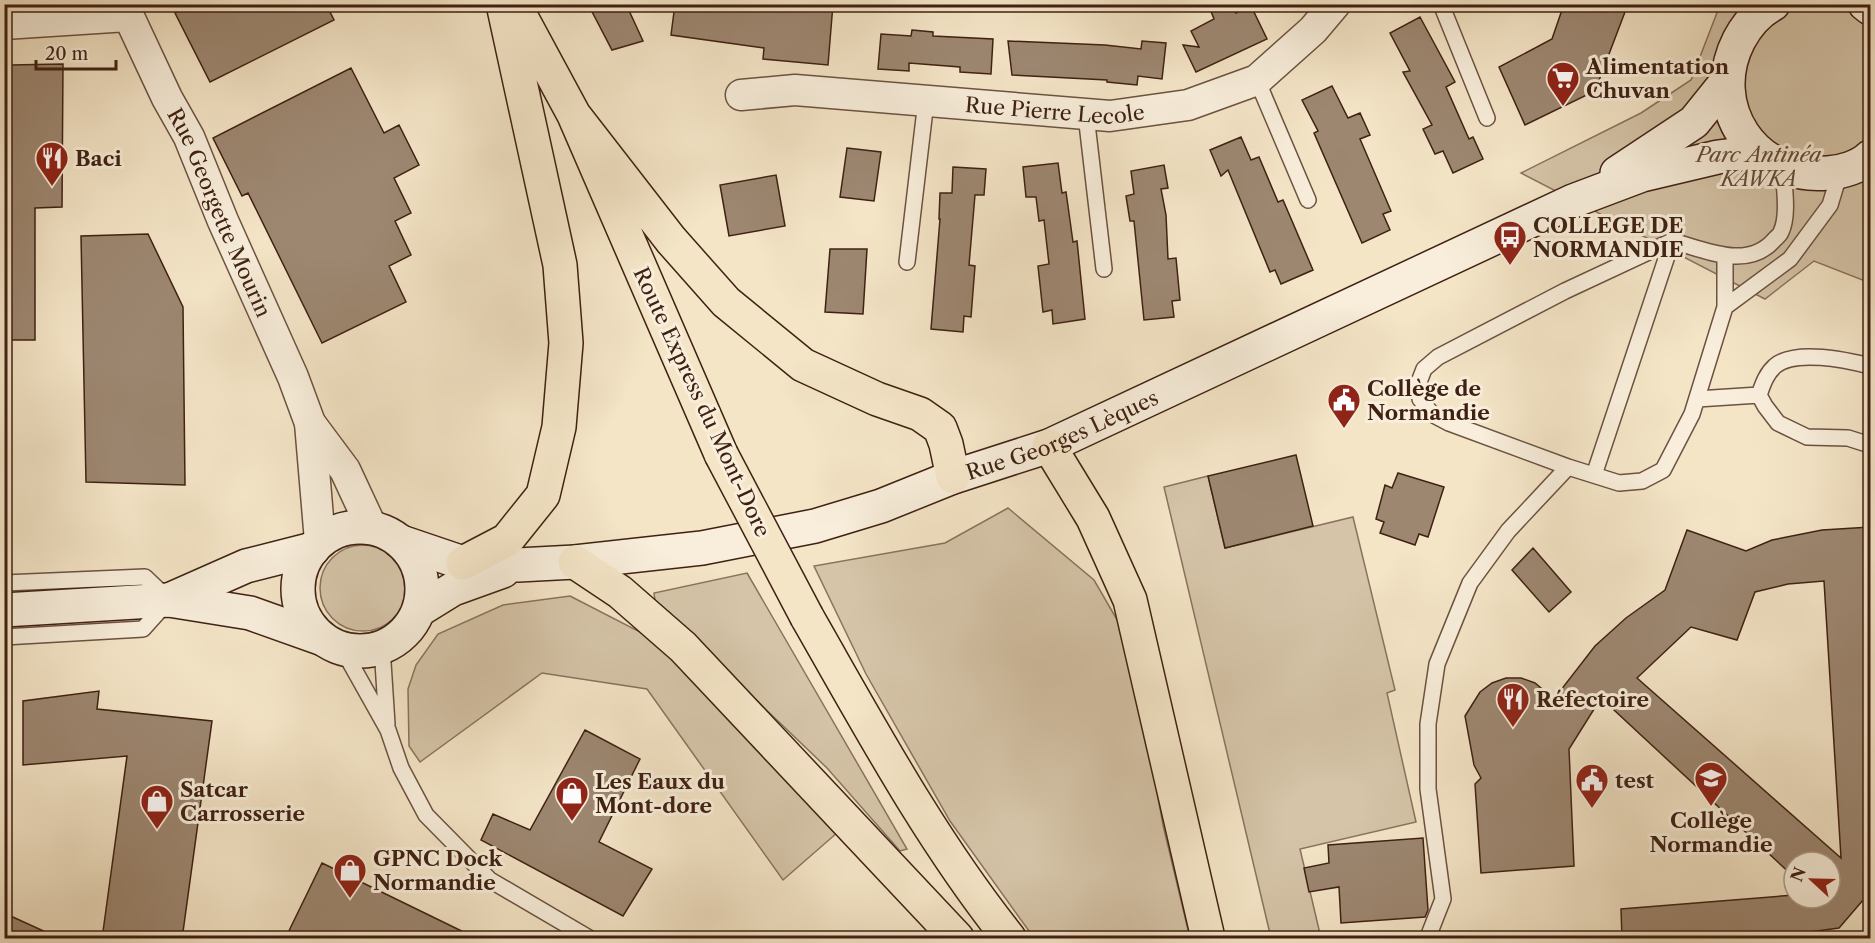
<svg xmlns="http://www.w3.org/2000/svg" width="1875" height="943" font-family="'Libre Caslon Text',serif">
	<rect width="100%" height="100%" fill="#f4e5c7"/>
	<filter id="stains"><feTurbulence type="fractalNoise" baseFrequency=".00333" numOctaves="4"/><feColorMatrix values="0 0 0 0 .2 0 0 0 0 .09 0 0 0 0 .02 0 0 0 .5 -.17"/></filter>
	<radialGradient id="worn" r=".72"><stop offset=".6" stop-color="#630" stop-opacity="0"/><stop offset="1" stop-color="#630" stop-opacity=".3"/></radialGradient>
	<path fill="#d5c4a8" stroke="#8a725e" stroke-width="1.5" d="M 1720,5 L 1870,5 L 1870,283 L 1814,261 L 1765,299 L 1521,173 L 1641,113 L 1691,80 Z
		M 1208,476 L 1225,548 L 1353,517 L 1395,690 L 1387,693 L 1416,822 L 1300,849 L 1321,938 L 1271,938 L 1164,487 Z
		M 1008,508 L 1094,580 L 1130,642 L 1163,825 L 1190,938 L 1034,938 L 950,821 L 866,674 L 814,566 L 945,543 Z
		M320 588a43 43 0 1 1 86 0a43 43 0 1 1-86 0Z
		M 747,573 L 907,849 L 900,851 L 827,768 L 685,632 L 656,608 L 654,593 Z
		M 570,596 L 644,634 L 729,709 L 838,832 L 783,880 L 647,689 L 542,673 L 420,762 L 409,746 L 408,689 L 416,665 L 438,634 L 503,605 Z"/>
	<path fill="#9d8771" stroke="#3f2113" stroke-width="1.5" fill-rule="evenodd" d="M 191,4 L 326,4 L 334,20 L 210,82 L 175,13 Z
		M 588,4 L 626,4 L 643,41 L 612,50 Z
		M 675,4 L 833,4 L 828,65 L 763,59 L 764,48 L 671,35 Z
		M 1208,4 L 1231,4 L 1236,13 L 1251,6 L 1267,39 L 1196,72 L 1183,45 L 1199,47 L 1191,31 L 1214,19 Z
		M 1564,4 L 1628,4 L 1595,91 L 1525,125 L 1499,67 L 1552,39 Z
		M 1420,17 L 1455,82 L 1446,87 L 1469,139 L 1473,137 L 1483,159 L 1453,173 L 1443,151 L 1435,154 L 1423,129 L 1432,125 L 1403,72 L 1410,71 L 1390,33 Z
		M 912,30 L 933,32 L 933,36 L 993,39 L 991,74 L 960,72 L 960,67 L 909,63 L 909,71 L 878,69 L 881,34 L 911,36 Z
		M 1008,41 L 1105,45 L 1141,49 L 1142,41 L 1166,43 L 1162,79 L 1138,76 L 1137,85 L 1107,82 L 1107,80 L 1012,75 Z
		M 63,64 L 62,207 L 35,208 L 35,340 L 4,340 L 4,247 L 11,247 L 10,65 Z
		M 351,68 L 384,133 L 399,125 L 419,165 L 394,178 L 411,213 L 395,221 L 411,255 L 389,266 L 406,302 L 322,343 L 248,193 L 242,196 L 213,138 Z
		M 1332,86 L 1348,118 L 1360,113 L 1370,135 L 1360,139 L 1391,211 L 1383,214 L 1390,230 L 1362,243 L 1314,133 L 1318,131 L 1302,100 Z
		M 1241,137 L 1251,160 L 1259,157 L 1278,202 L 1283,200 L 1313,270 L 1281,284 L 1275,270 L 1270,272 L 1228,170 L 1221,176 L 1210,150 Z
		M 847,148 L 881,152 L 874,201 L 840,197 Z
		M 1058,163 L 1062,193 L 1066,192 L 1073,242 L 1077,241 L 1085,319 L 1053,324 L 1052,310 L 1043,312 L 1038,266 L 1049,264 L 1044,220 L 1039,221 L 1036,197 L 1026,197 L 1023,167 Z
		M 1164,165 L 1168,188 L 1161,189 L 1166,215 L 1168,259 L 1176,258 L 1180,300 L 1172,301 L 1174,317 L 1144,320 L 1134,221 L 1130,221 L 1126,196 L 1134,194 L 1131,171 Z
		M 953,167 L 986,169 L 984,195 L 975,195 L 969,265 L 975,266 L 971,317 L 964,316 L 963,332 L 931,329 L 940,219 L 939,219 L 940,193 L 952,193 Z
		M 776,175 L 785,226 L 729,236 L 720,185 Z
		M 148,234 L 183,307 L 185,485 L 86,482 L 81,236 Z
		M 830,249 L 867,249 L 863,314 L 825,312 Z
		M 1296,455 L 1313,526 L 1225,548 L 1208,476 Z
		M 1398,473 L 1444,487 L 1428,537 L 1419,534 L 1415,545 L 1380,533 L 1384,522 L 1376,519 L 1385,485 L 1392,488 Z
		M 1870,527 L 1870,892 L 1839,928 L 1795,934 L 1795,939 L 1622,939 L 1621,909 L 1794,895 L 1794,898 L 1830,898 L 1830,862 L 1794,862 L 1794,877 L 1601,698 L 1569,749 L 1574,866 L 1481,873 L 1475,784 L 1481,778 L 1474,765 L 1465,716 L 1480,692 L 1492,683 L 1506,678 L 1521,678 L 1535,683 L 1554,699 L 1595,646 L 1626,618 L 1665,590 L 1687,530 L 1746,551 L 1772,540 L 1822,530 ZM 1824,581 L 1841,858 L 1637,678 L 1691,627 L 1737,640 L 1755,592 L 1788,584 Z
		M 1533,548 L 1571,592 L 1549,612 L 1512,570 Z
		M 99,691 L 97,709 L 212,721 L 182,939 L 102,939 L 127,756 L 23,765 L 23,701 Z
		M 585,730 L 640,759 L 599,842 L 652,869 L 623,916 L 481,840 L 493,814 L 530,830 Z
		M 1423,838 L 1428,910 L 1425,917 L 1341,923 L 1339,887 L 1309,892 L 1304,868 L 1329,863 L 1328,845 Z
		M 322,863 L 478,939 L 285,939 Z
		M 4,913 L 61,939 L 4,939 Z"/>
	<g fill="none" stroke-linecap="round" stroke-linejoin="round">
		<defs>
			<path id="lane" d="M 1441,4 L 1487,118
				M 1257,80 L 1308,200
				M 1086,115 L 1104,269
				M 1725,256 L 1725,307 L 1692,414 L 1663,470 L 1642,481 L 1619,483 L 1568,467 L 1449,423 L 1432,414 L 1420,399 L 1419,382 L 1424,369 L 1438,357 L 1565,291 L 1672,241 C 1706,250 1748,271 1775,239 C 1777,237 1780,235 1781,232 C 1789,216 1784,186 1783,168
				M 907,262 L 926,101
				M 1725,307 L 1790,259 L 1830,205 L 1840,172
				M 1870,366 C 1846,360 1795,349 1775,366 C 1766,374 1763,384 1759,395 L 1765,406 L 1778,423 L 1807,437 L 1848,438 L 1870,445
				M 1697,399 L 1759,395
				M 1594,475 L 1672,241
				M 4,583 L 145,577 L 169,600 L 143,629 L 4,637
				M 382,647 L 387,724
				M 342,648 L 388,730 L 401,768 L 426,815 L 490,880 L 589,938
				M 1431,938 L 1430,932 L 1443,899 L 1428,789 L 1428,724 L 1437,664 L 1470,583 L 1508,531 L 1568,467"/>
			<g id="street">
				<path id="s1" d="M 123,4 L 167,98 L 189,137 L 223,221 L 293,377 L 310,423 L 320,541"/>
				<path d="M 4,24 L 128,16"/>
				<path id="s2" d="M 741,95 L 795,90 L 1110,116 L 1188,105 L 1257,80 L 1313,30 L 1335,4"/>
				<path d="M 310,423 L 345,470 L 372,528"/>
			</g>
			<g id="secondary">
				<path d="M 1773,4 C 1758,12 1747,25 1739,40 C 1705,106 1754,180 1828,173 C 1842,172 1860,167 1870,157"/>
				<path d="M 1865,4 L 1870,8"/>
				<path d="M 1617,173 L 1694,122 L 1727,81"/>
				<circle cx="360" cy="589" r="62"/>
				<path id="s3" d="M 401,542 L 463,563 L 518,565 L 575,562 L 702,548 L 815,526 L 881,506 L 953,477 L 1049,446 L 1573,201 L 1642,175 L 1718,157 L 1758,152"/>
				<path d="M 169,600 L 246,566 L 313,549"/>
				<path d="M 4,610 L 169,600 L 250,613 L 323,639"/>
				<path d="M 419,610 L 453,589 L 503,571"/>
			</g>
			<path id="primary" d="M 514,4 L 574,115 L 721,454
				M 574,115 L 671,240 L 726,302 L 803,365 L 877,399 L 920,414 L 940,428 L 946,444 L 953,477
				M 1049,446 L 1093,518 L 1130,600 L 1208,938
				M 575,562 L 620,592 L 683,647 L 957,938
				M 463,563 L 507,540 L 543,495 L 559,427 L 566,343 L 560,265 L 503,4
				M 807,617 C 870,727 930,839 1009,938"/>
		</defs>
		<use href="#lane" stroke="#6c5240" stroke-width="18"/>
		<use href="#street" stroke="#6c5240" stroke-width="33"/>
		<use href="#secondary" stroke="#3f2113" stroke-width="36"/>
		<use href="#primary" stroke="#3f2113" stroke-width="36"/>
		<use href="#lane" stroke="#f8eedb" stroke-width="15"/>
		<use href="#street" stroke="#f8eedb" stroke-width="30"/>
		<use href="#secondary" stroke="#f8eedb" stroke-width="33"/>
		<use href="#primary" stroke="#f4e5c7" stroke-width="33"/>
		<defs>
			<path id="primary-bridge" d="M 721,454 L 807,617"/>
		</defs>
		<use href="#primary-bridge" stroke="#3f2113" stroke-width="36" stroke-linecap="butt"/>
		<use href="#primary-bridge" stroke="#f4e5c7" stroke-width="33"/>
	</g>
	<defs>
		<symbol id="supermarket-pin" viewBox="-11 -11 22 30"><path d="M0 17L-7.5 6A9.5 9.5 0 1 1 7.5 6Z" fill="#8f2418" stroke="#f8eedb"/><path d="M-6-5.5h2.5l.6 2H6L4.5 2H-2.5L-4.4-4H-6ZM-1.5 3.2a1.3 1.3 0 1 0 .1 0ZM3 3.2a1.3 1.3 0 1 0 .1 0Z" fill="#fff"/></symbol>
		<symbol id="restaurant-pin" viewBox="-11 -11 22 30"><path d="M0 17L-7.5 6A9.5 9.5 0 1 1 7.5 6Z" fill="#8f2418" stroke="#f8eedb"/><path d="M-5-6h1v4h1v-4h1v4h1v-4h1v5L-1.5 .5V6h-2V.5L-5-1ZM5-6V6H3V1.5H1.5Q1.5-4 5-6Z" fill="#fff"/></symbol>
		<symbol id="bus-pin" viewBox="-11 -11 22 30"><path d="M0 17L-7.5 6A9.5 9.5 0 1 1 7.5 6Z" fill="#8f2418" stroke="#f8eedb"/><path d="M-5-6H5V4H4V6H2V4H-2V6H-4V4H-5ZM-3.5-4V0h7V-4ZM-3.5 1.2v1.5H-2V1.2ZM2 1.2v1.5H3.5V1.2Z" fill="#fff"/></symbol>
		<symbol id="civic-pin" viewBox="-11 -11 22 30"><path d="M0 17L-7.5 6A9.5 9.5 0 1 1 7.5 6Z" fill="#8f2418" stroke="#f8eedb"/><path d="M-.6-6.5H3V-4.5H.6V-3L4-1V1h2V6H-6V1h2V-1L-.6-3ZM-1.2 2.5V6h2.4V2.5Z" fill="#fff"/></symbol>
		<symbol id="school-pin" viewBox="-11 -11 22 30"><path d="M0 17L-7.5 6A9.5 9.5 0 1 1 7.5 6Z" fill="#8f2418" stroke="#f8eedb"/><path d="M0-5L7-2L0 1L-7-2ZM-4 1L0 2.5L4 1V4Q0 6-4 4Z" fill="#fff"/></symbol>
		<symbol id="shop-pin" viewBox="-11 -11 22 30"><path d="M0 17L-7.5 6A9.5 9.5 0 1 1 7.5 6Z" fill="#8f2418" stroke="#f8eedb"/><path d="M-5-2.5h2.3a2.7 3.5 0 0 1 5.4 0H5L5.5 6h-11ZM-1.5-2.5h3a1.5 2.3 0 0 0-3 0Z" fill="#fff"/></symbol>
	</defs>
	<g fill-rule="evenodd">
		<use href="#supermarket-pin" x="1544" y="59" width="38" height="52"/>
		<use href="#restaurant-pin" x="33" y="139" width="38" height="52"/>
		<use href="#bus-pin" x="1491" y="218" width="38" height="52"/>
		<use href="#civic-pin" x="1325" y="381" width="38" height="52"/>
		<use href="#restaurant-pin" x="1494" y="680" width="38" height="52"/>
		<use href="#school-pin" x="1692" y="759" width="38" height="52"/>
		<use href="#civic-pin" x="1573" y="761" width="38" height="52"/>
		<use href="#shop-pin" x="553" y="774" width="38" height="52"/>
		<use href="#shop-pin" x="138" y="782" width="38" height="52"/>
		<use href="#shop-pin" x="331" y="851" width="38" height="52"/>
	</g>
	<g text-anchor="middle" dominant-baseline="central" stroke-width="6" stroke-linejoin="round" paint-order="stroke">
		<g font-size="21" font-weight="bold" fill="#3f2113" stroke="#f8eedb" text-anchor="start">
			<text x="1586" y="66">Alimentation<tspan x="1586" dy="24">Chuvan</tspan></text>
			<text x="75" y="158">Baci</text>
			<text x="1533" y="225">COLLEGE DE<tspan x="1533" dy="24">NORMANDIE</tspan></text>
			<text x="1367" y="388">Collège de<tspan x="1367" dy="24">Normandie</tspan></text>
			<text x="1536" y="699">Réfectoire</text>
			<text x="1615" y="780">test</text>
			<text x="595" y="781">Les Eaux du<tspan x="595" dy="24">Mont-dore</tspan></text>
			<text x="180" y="789">Satcar<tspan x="180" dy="24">Carrosserie</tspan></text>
			<text x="1711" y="820" text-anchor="middle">Collège<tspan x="1711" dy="24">Normandie</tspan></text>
			<text x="373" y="858">GPNC Dock<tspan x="373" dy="24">Normandie</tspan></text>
		</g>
		<g font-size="21" fill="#3f2113" stroke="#f8eedb">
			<text stroke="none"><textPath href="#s2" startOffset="315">Rue Pierre Lecole</textPath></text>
			<text stroke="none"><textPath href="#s1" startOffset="230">Rue Georgette Mourin</textPath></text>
			<text transform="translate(702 402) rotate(65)">Route Express du Mont-Dore</text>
			<text stroke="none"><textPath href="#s3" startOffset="684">Rue Georges Lèques</textPath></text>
		</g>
		<g font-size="21" font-style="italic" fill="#644a38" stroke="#f8eedb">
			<text x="1759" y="154">Parc Antinéa<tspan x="1759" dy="24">KAWKA</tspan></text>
		</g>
	</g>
	<rect width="1875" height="943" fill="none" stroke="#f4e5c7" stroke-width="24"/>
	<rect x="6" y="6" width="1863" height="931" fill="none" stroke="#3f2113" stroke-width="3"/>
	<rect x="12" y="12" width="1851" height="919" fill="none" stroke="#3f2113" stroke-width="1.5"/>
	<g transform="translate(1812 880) rotate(292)"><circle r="28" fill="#f8eedb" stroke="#ae9c8b" stroke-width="1.5"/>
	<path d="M0-4.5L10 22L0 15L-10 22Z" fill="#8f2418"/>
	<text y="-9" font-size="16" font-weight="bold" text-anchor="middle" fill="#3f2113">N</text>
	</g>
	<path d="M36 60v9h80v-9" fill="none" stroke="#3f2113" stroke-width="3"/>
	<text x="45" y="60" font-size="18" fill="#3f2113" stroke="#f8eedb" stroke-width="4.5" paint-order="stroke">20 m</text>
	<rect width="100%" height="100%" filter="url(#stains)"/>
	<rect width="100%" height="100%" fill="url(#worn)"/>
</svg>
